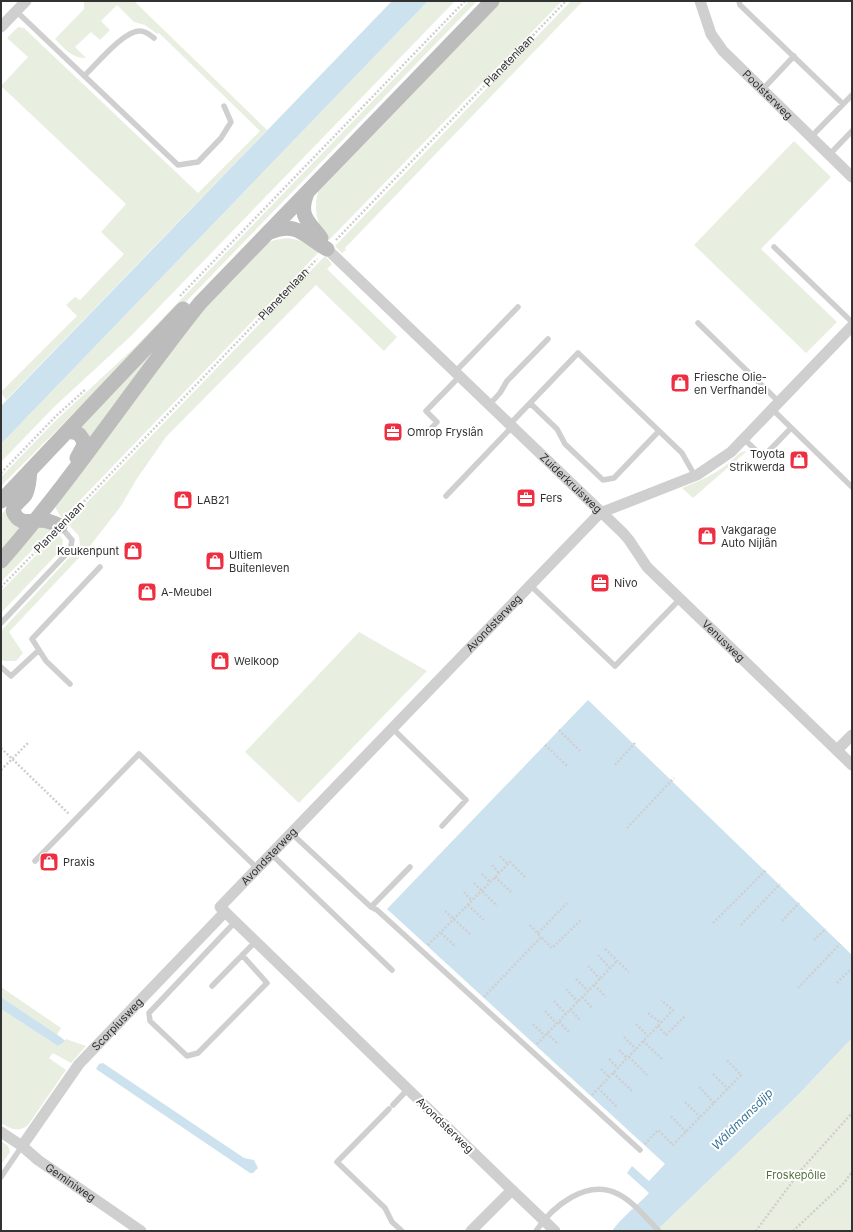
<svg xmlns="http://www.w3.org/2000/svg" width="853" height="1232" font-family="Inter,sans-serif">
	<rect width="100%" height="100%" fill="#fff"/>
	<path fill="#e8efe0" d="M 84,1 L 134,1 L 267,130 L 6,400 L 1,392 L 77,316 L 66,305 L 75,297 L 80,300 L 124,254 L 101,232 L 126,204 L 1,86 L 28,57 L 7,38 L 18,27 L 24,28 L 198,193 L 260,131 L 159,33 L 157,34 L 145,25 L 134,22 L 117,5 L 101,21 L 110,30 L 100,40 L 91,32 L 75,47 L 86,58 C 72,59 64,48 55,39 L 84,9 Z
		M 428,1 L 455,1 L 132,335 L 54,407 L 1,462 L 1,444 Z
		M 469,1 L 477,1 L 119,371 L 74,413 L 1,486 L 1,477 L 54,422 L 135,347 Z
		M 498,1 L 562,1 L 329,240 C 317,225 313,211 318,192 Z
		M 571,1 L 583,1 L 345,248 L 346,250 L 342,253 L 335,246 Z
		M 794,141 L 831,177 L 761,249 L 837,322 L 806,353 L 694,245 Z
		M 287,238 C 300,239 309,244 319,252 L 62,519 L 55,507 L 202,306 L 264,244 L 275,240 Z
		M 325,256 L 332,264 L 327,269 L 397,337 L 384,351 L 316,285 L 166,437 L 136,480 L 121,506 L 90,546 L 9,632 L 23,653 L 16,661 L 4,661 L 1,659 L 1,631 L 80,546 L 79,536 L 67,523 Z
		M 174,324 L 91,440 L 87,432 L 79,426 Z
		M 747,451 L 693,498 L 682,488 C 700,481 718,473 732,460 C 737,456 740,451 747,451 Z
		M 6,510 L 10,521 L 22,530 L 1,555 L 1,514 Z
		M 41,526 L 53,529 L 1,582 L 1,567 L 31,532 Z
		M 58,533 L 63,540 L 61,550 L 1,613 L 1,591 Z
		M 359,632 L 427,671 L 299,803 L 245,752 Z
		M 1,987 L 61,1028 L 57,1035 L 1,997 Z
		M 1,1009 L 58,1046 L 66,1039 L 86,1046 L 71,1063 L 53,1053 L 49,1058 L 66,1070 L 28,1125 C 18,1133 11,1129 1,1123 Z
		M 852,1038 L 852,1231 L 656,1231 L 797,1096 Z
		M 1,1141 L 8,1146 L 10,1152 L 1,1165 Z"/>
	<path fill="#cce2ef" d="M 392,1 L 428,1 L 1,444 L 1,406 Z
		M 588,700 L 852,955 L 852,1038 L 797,1096 L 656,1231 L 612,1231 C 623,1216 637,1206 649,1193 L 627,1173 L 632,1166 L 649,1181 L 665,1164 L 387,909 Z
		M 1,997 L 62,1038 L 65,1041 L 58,1046 L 1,1009 Z
		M 103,1063 L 244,1158 L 254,1160 L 258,1168 L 253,1173 L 250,1173 L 96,1069 L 99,1064 Z"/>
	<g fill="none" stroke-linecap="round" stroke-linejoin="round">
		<g stroke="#cfcfcf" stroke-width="2.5" stroke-dasharray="2 2" stroke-linecap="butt">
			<path id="s1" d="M 336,240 L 566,1"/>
			<path d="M 180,296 L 465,1"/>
			<path d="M 1,473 L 56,416 L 86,389"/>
			<path id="s2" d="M 70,516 L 317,259"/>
			<path d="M 1,587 L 51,536"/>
			<path d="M 559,730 L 580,751"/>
			<path d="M 545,745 L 567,766"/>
			<path d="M 1,748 L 69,814"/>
			<path d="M 615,765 L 635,743"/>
			<path d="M 1,770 L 28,743"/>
			<path d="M 627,828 L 674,778"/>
			<path d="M 500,856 L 508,864"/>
			<path d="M 492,865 L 499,873"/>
			<path d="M 482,874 L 490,882"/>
			<path d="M 495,877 L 511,892"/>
			<path d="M 474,883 L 497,906"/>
			<path d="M 464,892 L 472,901"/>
			<path d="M 468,905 L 484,920"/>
			<path d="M 445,911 L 470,934"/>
			<path d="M 782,921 L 799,903"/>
			<path d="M 713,923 L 766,870"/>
			<path d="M 530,925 L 541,937"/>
			<path d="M 741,925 L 780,884"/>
			<path d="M 441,933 L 456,947"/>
			<path d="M 538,933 L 567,903"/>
			<path d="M 814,940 L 826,929"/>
			<path d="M 428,945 L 510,862 L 525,877"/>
			<path d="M 605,949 L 629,972"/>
			<path d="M 598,955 L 610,968"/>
			<path d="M 588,966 L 600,979"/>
			<path d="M 576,979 L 588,991"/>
			<path d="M 837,983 L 852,968"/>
			<path d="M 594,985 L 606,997"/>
			<path d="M 798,988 L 840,944"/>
			<path d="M 566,989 L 578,1002"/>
			<path d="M 484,997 L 541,937 L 552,948 L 582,919"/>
			<path d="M 582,997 L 593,1009"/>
			<path d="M 554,1001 L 566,1014"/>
			<path d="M 570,1009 L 581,1021"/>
			<path d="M 545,1011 L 557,1024"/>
			<path d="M 648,1013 L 661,1023"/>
			<path d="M 559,1022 L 570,1033"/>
			<path d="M 533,1024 L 545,1036"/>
			<path d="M 636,1024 L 648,1036"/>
			<path d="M 658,1026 L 666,1035 L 686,1015"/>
			<path d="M 547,1033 L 558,1044"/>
			<path d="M 624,1037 L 636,1049"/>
			<path d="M 643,1041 L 662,1059"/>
			<path d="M 537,1044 L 617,961"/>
			<path d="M 619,1050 L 627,1058"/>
			<path d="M 629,1057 L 647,1075"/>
			<path d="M 609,1059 L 618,1068"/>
			<path d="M 601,1069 L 609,1077"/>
			<path d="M 613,1073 L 632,1091"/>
			<path d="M 713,1074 L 728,1089"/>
			<path d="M 699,1087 L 714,1103"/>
			<path d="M 598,1088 L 617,1107"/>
			<path d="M 592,1095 L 673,1010 L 661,1000"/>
			<path d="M 685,1102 L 700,1117"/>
			<path d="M 671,1116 L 686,1132"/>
			<path d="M 645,1144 L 658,1130 L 673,1145 L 741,1075 L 726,1059"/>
			<path d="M 756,1231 L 801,1170 L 852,1113"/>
			<path d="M 793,1231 L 844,1183 L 852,1172"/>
		</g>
		<path stroke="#cfcfcf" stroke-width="5.5" d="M 739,1 L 740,5 L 843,104
			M 16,11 L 178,165 L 198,162 L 221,138 L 231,122 L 224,106
			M 84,76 C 96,65 124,30 140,31 C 146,31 150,35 154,38
			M 762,90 L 794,56
			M 811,137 L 852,95
			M 829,155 L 852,131
			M 774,247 L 852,322
			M 698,323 L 779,402
			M 455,372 L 518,307
			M 530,403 L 557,429 L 565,444 L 603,480 L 614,478 L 659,431
			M 489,405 L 500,393 L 507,381 L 548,339
			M 772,409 L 852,487
			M 510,424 L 578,353 L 682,453 L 695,476
			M 425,435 L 437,422 L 426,411 L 459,377
			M 744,439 L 763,457 L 791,428
			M 446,496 L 512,427
			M 530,585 L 615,666 L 680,599
			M 1,623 L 70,550 L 72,540 L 60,526
			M 1,667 L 11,676 L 39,650
			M 70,684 L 46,661 L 32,639 L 100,567
			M 392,728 L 466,800 L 442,826
			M 291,833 L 371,907 L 410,867
			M 271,854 L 392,970
			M 35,861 L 139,754 L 257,868
			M 371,907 L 377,910 L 640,1150
			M 235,922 L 149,1013 L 150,1021 L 187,1056 L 198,1053 L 267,983 L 242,955
			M 212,986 L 255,942
			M 393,1105 L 408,1089
			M 389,1109 L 337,1162 L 385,1208 L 392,1222 L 402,1231
			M 1,1177 L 22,1146
			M 536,1231 C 552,1207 586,1178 618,1194 C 634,1202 647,1219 659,1231"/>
		<g stroke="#cfcfcf" stroke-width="11">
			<path id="s3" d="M 700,1 L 711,34 L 723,51 L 852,177"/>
			<path d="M 1,27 L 26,1"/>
			<path id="s4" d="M 327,249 L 623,533 L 629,540 L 647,567 L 852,765"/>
			<path d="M 837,750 L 852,735"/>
			<path id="s5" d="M 1,1132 L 22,1146 L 38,1160 L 141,1231"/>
			<path id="s6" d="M 22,1146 L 79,1064 L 225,912"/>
			<path d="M 512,1190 L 555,1231"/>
			<path id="s7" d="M 471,1231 L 512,1190 L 220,907 L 600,513 L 697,475 L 731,452 L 852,326"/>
		</g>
		<path stroke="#bcbcbc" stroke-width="15" d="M 307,193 C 298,216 308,221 321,238
			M 268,233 C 297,220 304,236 327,249
			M 67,432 C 76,431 80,433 84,442 L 83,447 L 77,458
			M 30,471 C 29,478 29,489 25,495 C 21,501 9,507 15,515 C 22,526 32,520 43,520 C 49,521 54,523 60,526
			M 1,501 L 183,309
			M 1,561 C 73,479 132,388 200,303 L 492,1"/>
	</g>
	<defs>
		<symbol id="shop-square" viewBox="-11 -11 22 22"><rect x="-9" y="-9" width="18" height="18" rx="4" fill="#ee2f42" stroke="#fff"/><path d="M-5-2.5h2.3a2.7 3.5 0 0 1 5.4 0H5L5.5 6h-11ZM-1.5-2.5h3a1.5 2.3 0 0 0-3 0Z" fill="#fff"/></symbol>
		<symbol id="office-square" viewBox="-11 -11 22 22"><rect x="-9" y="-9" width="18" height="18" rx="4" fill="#ee2f42" stroke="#fff"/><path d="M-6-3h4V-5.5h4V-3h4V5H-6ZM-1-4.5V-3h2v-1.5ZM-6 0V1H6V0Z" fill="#fff"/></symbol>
	</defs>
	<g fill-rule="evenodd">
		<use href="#shop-square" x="669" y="372" width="22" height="22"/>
		<use href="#office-square" x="382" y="421" width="22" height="22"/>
		<use href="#shop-square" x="788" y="449" width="22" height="22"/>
		<use href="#office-square" x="515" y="487" width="22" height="22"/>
		<use href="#shop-square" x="172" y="489" width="22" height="22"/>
		<use href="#shop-square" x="696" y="525" width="22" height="22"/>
		<use href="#shop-square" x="122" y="540" width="22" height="22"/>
		<use href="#shop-square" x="204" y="550" width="22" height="22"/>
		<use href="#office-square" x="589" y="572" width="22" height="22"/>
		<use href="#shop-square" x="136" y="581" width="22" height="22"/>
		<use href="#shop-square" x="209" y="650" width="22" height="22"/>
		<use href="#shop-square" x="38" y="851" width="22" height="22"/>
	</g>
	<g text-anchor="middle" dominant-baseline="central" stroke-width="4" stroke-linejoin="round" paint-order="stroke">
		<g font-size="11" fill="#323232" stroke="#fff">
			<text stroke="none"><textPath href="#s1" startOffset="249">Planetenlaan</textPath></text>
			<text stroke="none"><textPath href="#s3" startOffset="118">Poolsterweg</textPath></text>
			<text stroke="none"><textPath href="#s2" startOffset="308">Planetenlaan</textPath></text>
			<text stroke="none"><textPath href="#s4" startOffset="338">Zuiderkruisweg</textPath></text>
			<text transform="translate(59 527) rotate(-46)">Planetenlaan</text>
			<text stroke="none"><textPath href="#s7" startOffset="859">Avondsterweg</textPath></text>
			<text stroke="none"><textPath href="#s4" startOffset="558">Venusweg</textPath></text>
			<text stroke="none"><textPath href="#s7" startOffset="535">Avondsterweg</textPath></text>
			<text stroke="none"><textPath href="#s6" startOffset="155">Scorpiusweg</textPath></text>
			<text transform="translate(445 1125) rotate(44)">Avondsterweg</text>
			<text stroke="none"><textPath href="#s5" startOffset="86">Geminiweg</textPath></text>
		</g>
		<g font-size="11" fill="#323232" stroke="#fff" text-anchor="start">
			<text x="694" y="377">Friesche Olie-<tspan x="694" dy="13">en Verfhandel</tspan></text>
			<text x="407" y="432">Omrop Fryslân</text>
			<text x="785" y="454" text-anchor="end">Toyota<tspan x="785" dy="13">Strikwerda</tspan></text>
			<text x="540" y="498">Fers</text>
			<text x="197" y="500">LAB21</text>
			<text x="721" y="530">Vakgarage<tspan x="721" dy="13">Auto Nijlân</tspan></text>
			<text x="119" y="551" text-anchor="end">Keukenpunt</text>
			<text x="229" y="555">Ultiem<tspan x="229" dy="13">Buitenleven</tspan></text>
			<text x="614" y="583">Nivo</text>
			<text x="161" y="592">A-Meubel</text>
			<text x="234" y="661">Welkoop</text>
			<text x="63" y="862">Praxis</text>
		</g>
		<g font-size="11" fill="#56713c" stroke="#fff">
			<text x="796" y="1175">Froskepôlle</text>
		</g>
		<g font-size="12" font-style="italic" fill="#3a779a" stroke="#fff">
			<text transform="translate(742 1119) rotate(-45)">Wâldmansdjip</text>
		</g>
	</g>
	<rect width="853" height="1232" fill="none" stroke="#323232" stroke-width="4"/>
</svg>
